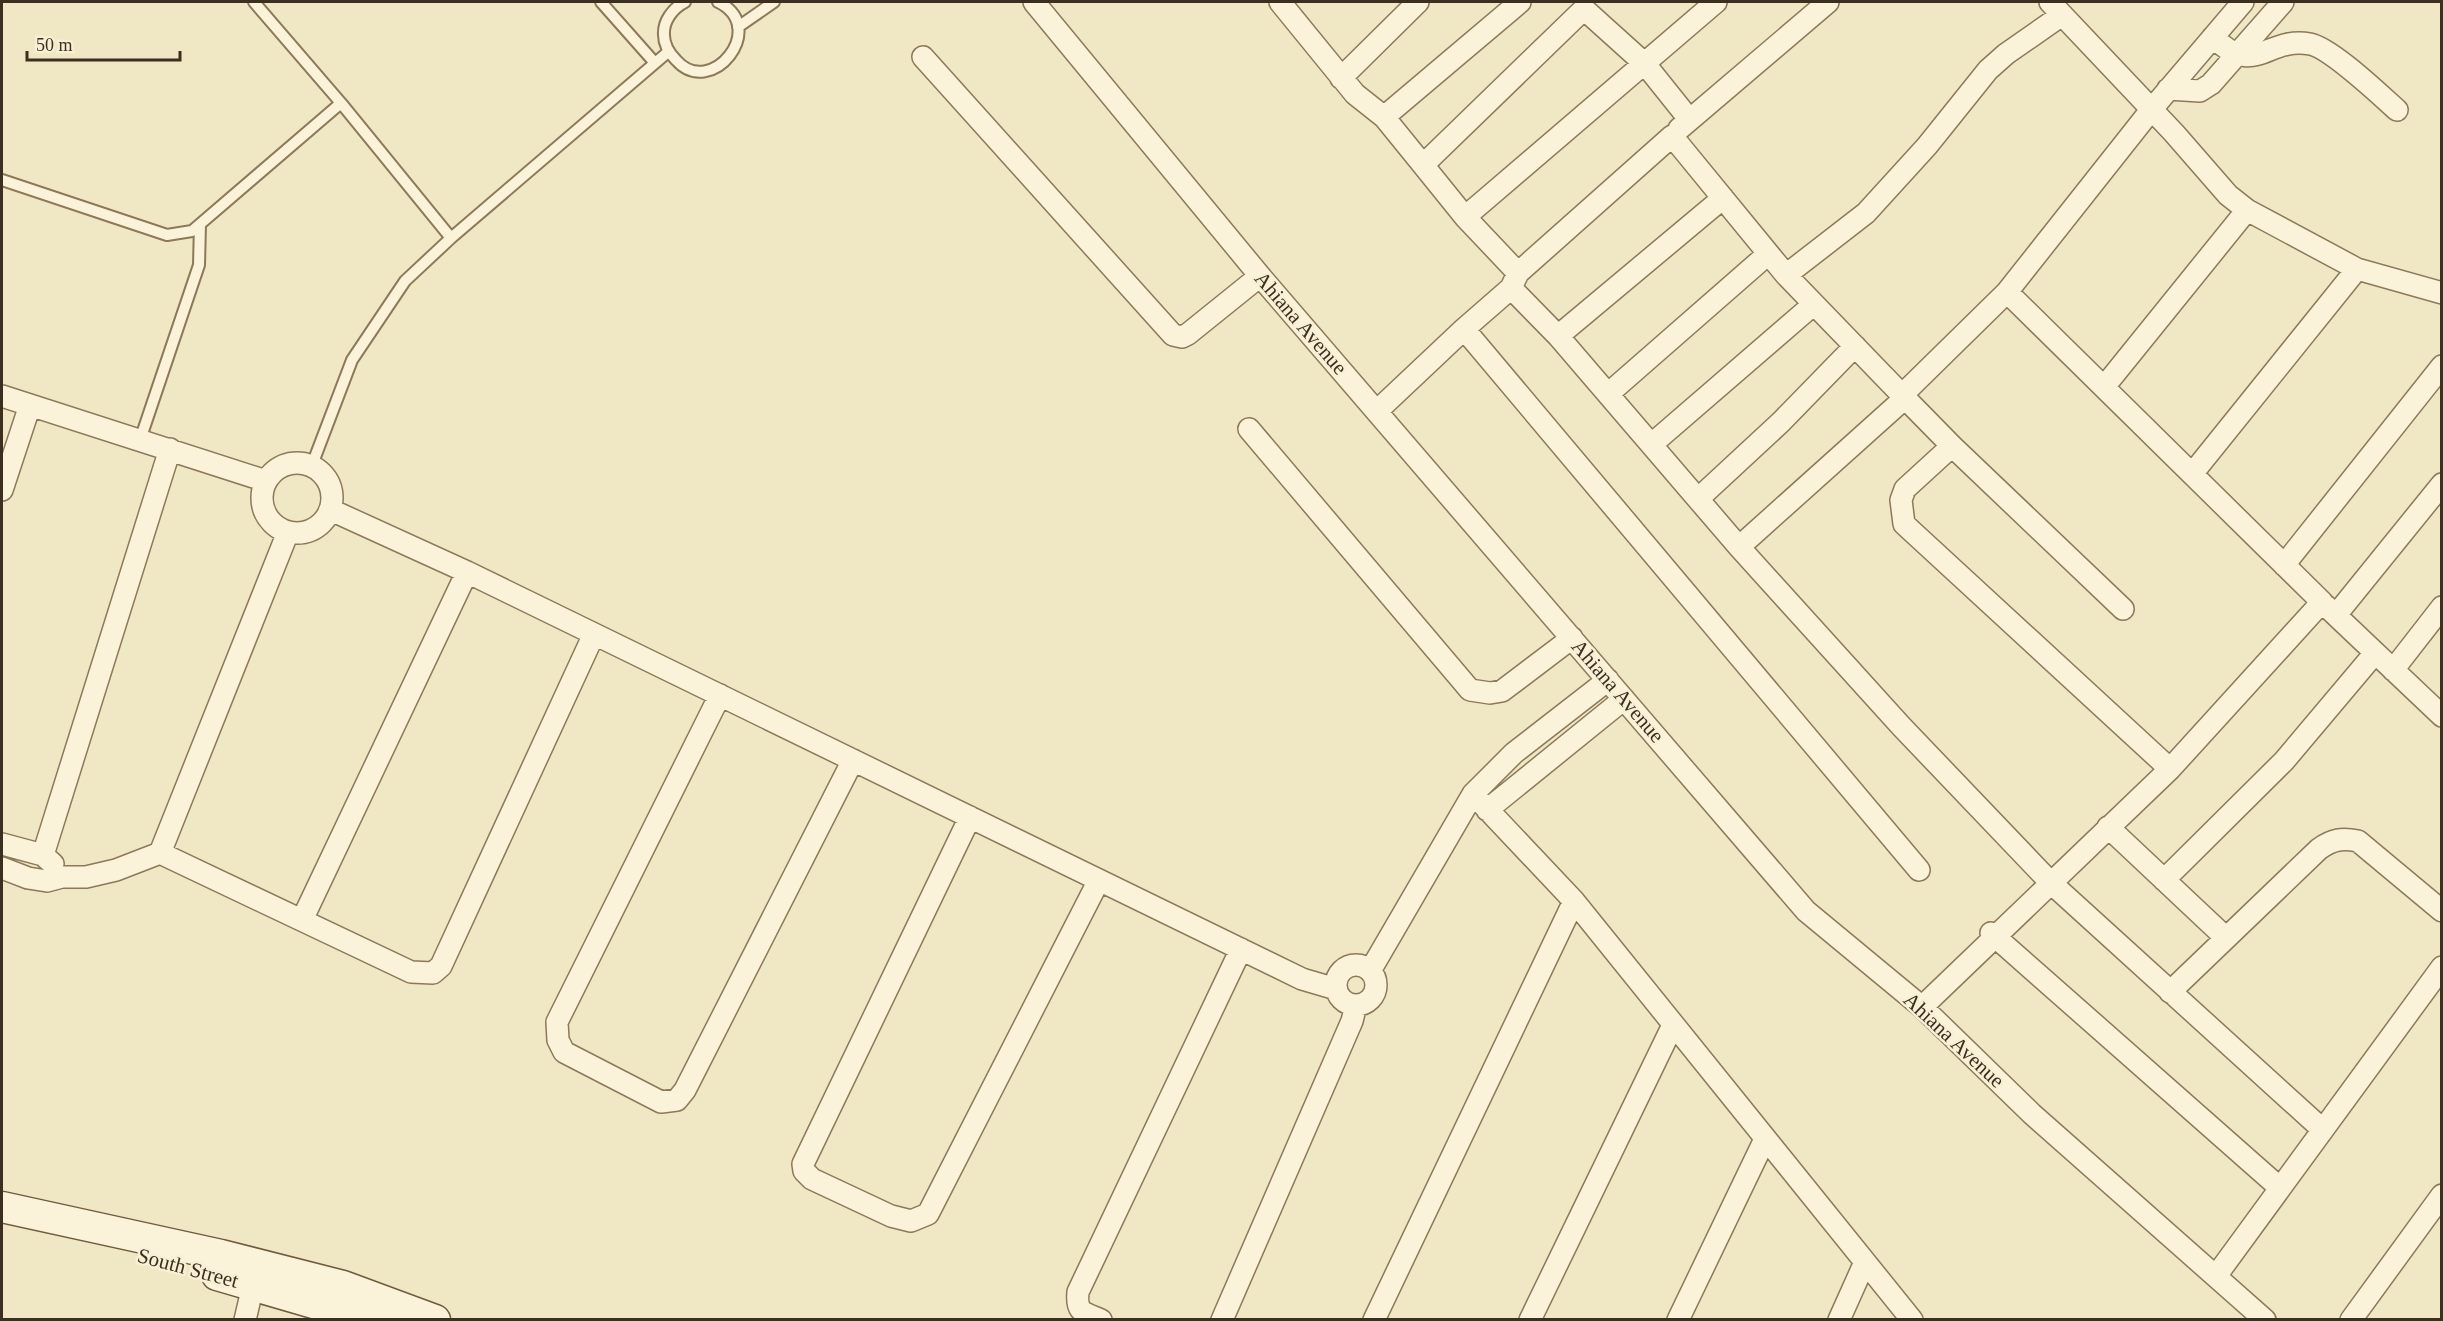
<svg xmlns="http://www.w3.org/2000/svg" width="2443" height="1321" font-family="'Times New Roman',serif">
	<rect width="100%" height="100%" fill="#f0e7c5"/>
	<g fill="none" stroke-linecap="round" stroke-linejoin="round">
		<defs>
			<path id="lane" d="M 254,2 L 341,103 L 451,238
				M 601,2 L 655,63
				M 685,2 C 673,8 663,21 664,35 C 664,45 670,54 676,60 C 711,100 770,27 718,2
				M 738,27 L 774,2
				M 2,180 L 167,235 L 192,231 L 341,103
				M 140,440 L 199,265 L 200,224
				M 312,465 L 352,360 L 405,281 L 451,238 L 668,52"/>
			<path id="street" d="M 1034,2 L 1260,276 L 1806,911 L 1922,1007 L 2032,1114 L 2265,1320
				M 1280,2 L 1355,94 L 1384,117 L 1423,165
				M 2050,2 L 2174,133 L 2228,195 L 2247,210 L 2357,269 L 2442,293
				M 2213,37 C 2256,79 2266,36 2310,44 C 2331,48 2379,94 2397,110
				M 923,57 L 1173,335 L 1182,337 L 1188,334 L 1260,276
				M 1341,78 L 1418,2
				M 2168,89 L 2200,91 L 2211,84 L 2283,2
				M 1384,117 L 1520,2
				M 1679,129 L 1828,2
				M 1465,217 L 1716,2
				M 1518,273 L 1465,217 L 1423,165 L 1584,9 L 1645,64 L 1689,119
				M 1786,275 L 1866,213 L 1927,146 L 1988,70 L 2006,54 L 2062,15
				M 1511,288 L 1558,336 L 1739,547 L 1901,726 L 2050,882 L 2323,1130
				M 2007,292 L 2151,110 L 2243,2
				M 1464,329 L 1919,870
				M 1558,336 L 1723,198
				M 2104,387 L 2247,210
				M 1608,394 L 1768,254
				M 2,396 L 266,481
				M 1377,411 L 1464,329 L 1511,288 L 1518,273 L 1672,136 L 1786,275 L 1902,395
				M 1249,429 L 1470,690 L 1490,693 L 1502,691 L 1572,638
				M 1652,444 L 1814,304
				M 1952,446 L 1902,395 L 2007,292 L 2322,602 L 2170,769
				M262 498a35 35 0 1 1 70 0a35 35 0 1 1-70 0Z
				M 2192,474 L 2357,269
				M 2,490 L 30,405
				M 1699,498 L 1781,422 L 1855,346
				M 331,510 L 467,572 L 1302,979 L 1336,989
				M 288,532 L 160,853 L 411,972 L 433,973 L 441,966 L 594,634
				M 1739,547 L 1905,398
				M 2284,565 L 2442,366
				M 2326,606 L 2442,716
				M 2336,615 L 2442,484
				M 2393,670 L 2442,607
				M 720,695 L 557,1022 L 558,1040 L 564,1052 L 661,1102 L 677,1100 L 685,1090 L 853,760
				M 1473,794 L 1574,901 L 1912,1320
				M 1487,810 L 1624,699
				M 970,817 L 803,1164 L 804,1171 L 812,1179 L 891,1216 L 911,1221 L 928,1214 L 1099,880
				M 2108,827 L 2226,938
				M 2,844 L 43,855 L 53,864
				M 43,855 L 170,449
				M 2,868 L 28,878 L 47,881 L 62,877 L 86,877 L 116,870 L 160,853
				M 2164,880 L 2284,761 L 2375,653
				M 302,920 L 467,572
				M 1991,933 L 2280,1188
				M1336 985a20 20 0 1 1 40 0a20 20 0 1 1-40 0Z
				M 1370,971 L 1473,794 L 1514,753 L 1608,680
				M 2170,992 L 2319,849 C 2333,839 2342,838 2358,841 L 2442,911
				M 1922,1007 L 2170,769 L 1904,524 L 1901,500 L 1905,489 L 1952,446 L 2123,609
				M 2216,1276 L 2442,967
				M 245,1320 L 256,1273
				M 1101,1320 C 1083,1312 1076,1313 1078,1292 L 1241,949
				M 1222,1320 L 1352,1021 L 1356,1005
				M 1374,1320 L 1574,901
				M 1530,1320 L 1673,1025
				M 1678,1320 L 1765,1139
				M 1839,1320 L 1865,1262
				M 2351,1320 L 2442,1195"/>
			<path id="secondary" d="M 2,1207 L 221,1255 L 343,1286 L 435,1320
				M 217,1275 L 372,1320"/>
		</defs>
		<use href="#lane" stroke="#8c795a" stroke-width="14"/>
		<use href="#street" stroke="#8c795a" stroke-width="24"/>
		<use href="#secondary" stroke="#6e5a3d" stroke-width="33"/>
		<use href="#lane" stroke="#faf3d9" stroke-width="10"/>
		<use href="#street" stroke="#faf3d9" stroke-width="21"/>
		<use href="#secondary" stroke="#faf3d9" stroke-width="30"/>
	</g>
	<g text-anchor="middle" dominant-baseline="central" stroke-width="5" stroke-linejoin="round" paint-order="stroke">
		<g font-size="21" fill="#3c2f1f" stroke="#f7f0d5">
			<text transform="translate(1301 323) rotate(49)">Ahiana Avenue</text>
			<text transform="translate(1618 691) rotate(49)">Ahiana Avenue</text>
			<text transform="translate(1954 1040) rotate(43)">Ahiana Avenue</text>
			<text transform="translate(188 1268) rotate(15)">South Street</text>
		</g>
	</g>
	<rect width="2443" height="1321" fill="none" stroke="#3c2f1f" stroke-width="6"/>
	<path d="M27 51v9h153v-9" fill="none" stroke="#3c2f1f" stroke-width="3"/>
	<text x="36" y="51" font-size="18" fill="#3c2f1f" stroke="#f7f0d5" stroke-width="4.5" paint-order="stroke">50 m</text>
</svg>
